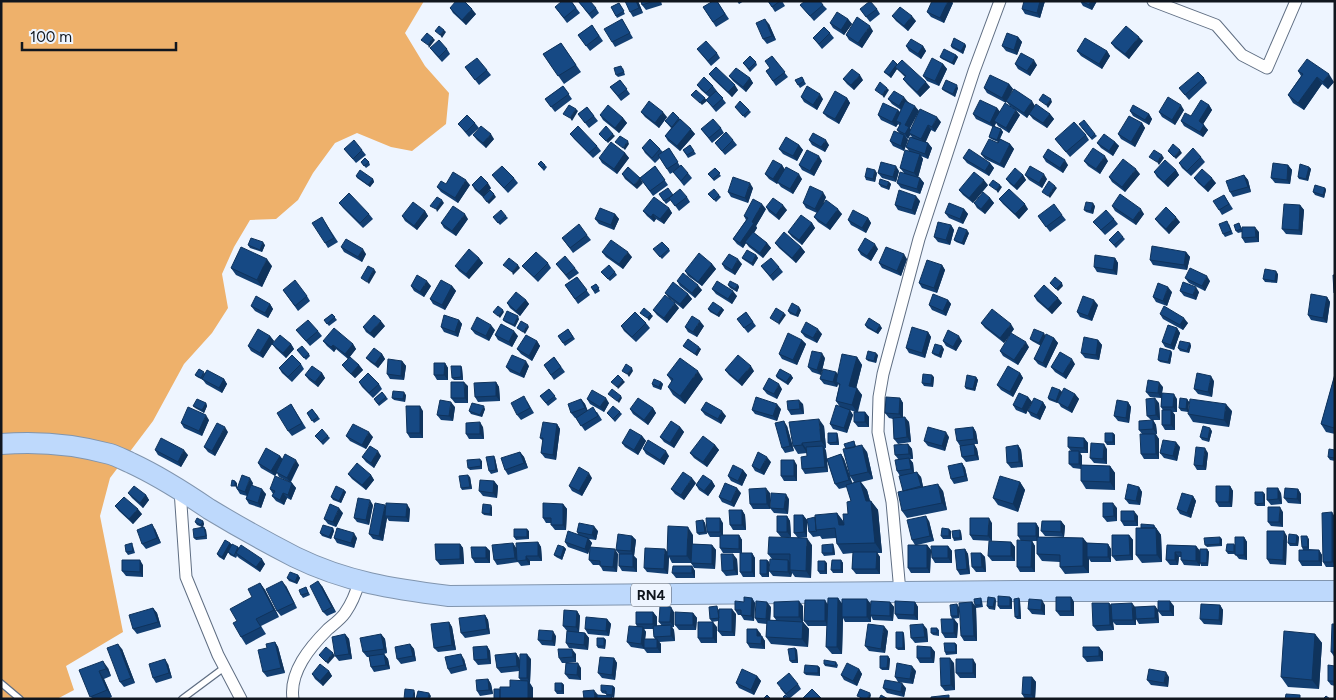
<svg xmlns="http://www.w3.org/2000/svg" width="1336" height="700" font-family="Figtree,sans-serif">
	<rect width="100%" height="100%" fill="#eef5ff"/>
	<path fill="#eeb16b" d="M 1,1 L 424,1 L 405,33 L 425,66 L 449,93 L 446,124 L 412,151 L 391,147 L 357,133 L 335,143 L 313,173 L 298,200 L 276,219 L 250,220 L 234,247 L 222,274 L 228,308 L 212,333 L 184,364 L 153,421 L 110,478 L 100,516 L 123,632 L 66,666 L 74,690 L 57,699 L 1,699 Z"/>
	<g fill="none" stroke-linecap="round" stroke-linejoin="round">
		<defs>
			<path id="lane" d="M 1,683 L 20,699
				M 182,699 L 225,667"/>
			<path id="street" d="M 1153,1 L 1216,25 L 1242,55 L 1267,68 L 1296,1
				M 180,490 L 186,577 L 218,655 L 241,699
				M 900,592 L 892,502 L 878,432 L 879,397 L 883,374 L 919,239 L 974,71 L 1000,1
				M 293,699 C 289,672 310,647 328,629 C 334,624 341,619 345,613 C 352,603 356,593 359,582"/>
			<path id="highway" d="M 1,444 C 38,441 74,444 110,454 C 117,456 124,460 131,463 C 159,476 184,492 209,509 C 237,526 266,542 295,557 C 346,582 393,589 449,596 L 1020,591 L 1335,591"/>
		</defs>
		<use href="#lane" stroke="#5f6e83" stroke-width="8"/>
		<use href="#street" stroke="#5f6e83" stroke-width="13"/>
		<use href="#highway" stroke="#8195ae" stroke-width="22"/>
		<use href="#lane" stroke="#fff" stroke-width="5.5"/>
		<use href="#street" stroke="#fff" stroke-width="11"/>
		<use href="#highway" stroke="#bed9fc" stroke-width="20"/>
	</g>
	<path fill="#133f72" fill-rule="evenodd" d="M 571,1 L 580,13 L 567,23 L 555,7 Z
		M 578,1 L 596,8 L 599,13 L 592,19 Z
		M 638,1 L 643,13 L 633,17 L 630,12 Z
		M 641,1 L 661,1 L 662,5 L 646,10 L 642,5 Z
		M 717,1 L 729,19 L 716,27 L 703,7 Z
		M 737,1 L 744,1 L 739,4 Z
		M 768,1 L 782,1 L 785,6 L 775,12 Z
		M 1045,1 L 1040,18 L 1025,14 L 1022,9 Z
		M 1080,1 L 1097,1 L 1092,10 L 1083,6 Z
		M 619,3 L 625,14 L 617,18 L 611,7 Z
		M 953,3 L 944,23 L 931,17 L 927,12 Z
		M 800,5 L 823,5 L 827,9 L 814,21 Z
		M 450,8 L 476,14 L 466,25 L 453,13 Z
		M 860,9 L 877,9 L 880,14 L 870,22 Z
		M 892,16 L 916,21 L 908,31 L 896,21 Z
		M 622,19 L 633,38 L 615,47 L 612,42 Z
		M 848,19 L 852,24 L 844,35 L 833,28 L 830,23 Z
		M 769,24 L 776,40 L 767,44 L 763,39 Z
		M 592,25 L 603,41 L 590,51 L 578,35 Z
		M 873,31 L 862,48 L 849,40 L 846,35 Z
		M 830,33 L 834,38 L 822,49 L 813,38 Z
		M 1018,37 L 1022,42 L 1017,55 L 1006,51 L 1002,46 Z
		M 1143,41 L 1129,59 L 1115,48 L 1111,43 Z
		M 561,43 L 581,72 L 564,84 L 543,54 Z
		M 965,44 L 966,46 L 963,54 L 952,48 L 951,46 Z
		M 906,46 L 923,46 L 926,51 L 921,59 L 909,51 Z
		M 430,48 L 447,49 L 450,54 L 442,62 L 434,53 Z
		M 697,49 L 717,53 L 720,58 L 711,66 Z
		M 1077,51 L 1107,51 L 1110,56 L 1102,69 L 1081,56 Z
		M 956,55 L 958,57 L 954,65 L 942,59 L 940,57 Z
		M 772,56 L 788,77 L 776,86 L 766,71 L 770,68 Z
		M 756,62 L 757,65 L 750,72 L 743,63 Z
		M 943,64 L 947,69 L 939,86 L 927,81 L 923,76 Z
		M 1015,64 L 1037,65 L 1030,76 L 1018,69 Z
		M 898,65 L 930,87 L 920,97 L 907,84 L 903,79 L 905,77 L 897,69 L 891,78 L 886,74 L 884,72 Z
		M 465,67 L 487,70 L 491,75 L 479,85 Z
		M 623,68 L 625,75 L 618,77 L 616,75 Z
		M 1298,71 L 1334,82 L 1328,89 L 1322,84 L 1304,110 L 1293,103 L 1288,95 L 1301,76 Z
		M 709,74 L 738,90 L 732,97 L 713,79 Z
		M 729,76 L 750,78 L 753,83 L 746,92 L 733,81 Z
		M 802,77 L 806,84 L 800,88 L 795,80 Z
		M 1204,78 L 1207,83 L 1189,100 L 1179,88 Z
		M 843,79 L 863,80 L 854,90 L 847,84 Z
		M 620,80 L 630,94 L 621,101 L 610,87 Z
		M 1009,84 L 1013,89 L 1007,100 L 1035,106 L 1050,114 L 1054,119 L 1047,128 L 1033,119 L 1029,114 L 1027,118 L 1010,106 L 1006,101 L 1006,103 L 987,93 L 984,88 Z
		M 697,85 L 713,86 L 726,103 L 716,112 L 706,100 L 709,97 L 701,90 Z
		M 563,86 L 572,99 L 555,112 L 545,99 Z
		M 958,88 L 955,97 L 944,91 L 942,89 Z
		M 801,97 L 823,99 L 817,110 L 804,102 Z
		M 847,98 L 850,103 L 839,124 L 827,117 L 823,113 Z
		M 888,99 L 908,102 L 919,111 L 910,128 L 910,129 L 941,122 L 935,132 L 931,130 L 925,142 L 928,143 L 932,148 L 928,159 L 921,156 L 923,159 L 918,177 L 920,178 L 924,183 L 920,194 L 901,188 L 897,183 L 904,173 L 900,168 L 909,151 L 906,147 L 912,137 L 910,135 L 908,139 L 906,137 L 908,140 L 904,151 L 893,146 L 890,141 L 900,134 L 897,130 L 900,126 L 898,124 L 896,127 L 881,120 L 878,115 L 898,110 L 900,112 L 901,110 L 892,104 Z
		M 1209,105 L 1212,110 L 1203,124 L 1208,130 L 1203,137 L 1184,126 L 1181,121 L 1191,116 Z
		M 587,107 L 598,121 L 589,128 L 578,114 Z
		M 735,107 L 749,110 L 751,112 L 745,118 Z
		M 997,108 L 1000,112 L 1020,115 L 1009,133 L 998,126 L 996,123 L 994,126 L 1001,129 L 1003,132 L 1000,139 L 1010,144 L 1014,149 L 1004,168 L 985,159 L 981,154 L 998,142 L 991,139 L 989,137 L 993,127 L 976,119 L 973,114 Z
		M 1184,110 L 1175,125 L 1162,117 L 1159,112 Z
		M 1130,111 L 1149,114 L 1152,119 L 1149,125 L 1133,116 Z
		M 641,112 L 667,117 L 659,128 L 645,117 Z
		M 600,115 L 623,118 L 627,123 L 619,133 L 603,120 Z
		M 679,118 L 695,134 L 680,151 L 668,141 L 665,136 L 671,128 L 665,121 Z
		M 475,123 L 479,128 L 469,137 L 458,124 Z
		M 1142,123 L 1145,128 L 1135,147 L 1121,139 L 1118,134 Z
		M 1081,127 L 1095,134 L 1097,136 L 1092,140 Z
		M 721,128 L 724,133 L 712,143 L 701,129 Z
		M 570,134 L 597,146 L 601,151 L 593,158 L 574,139 Z
		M 473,135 L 494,139 L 486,148 L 477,140 Z
		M 1086,135 L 1089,140 L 1070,157 L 1055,139 Z
		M 733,140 L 737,145 L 725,155 L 715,143 Z
		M 809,140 L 829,145 L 825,152 L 812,145 Z
		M 1115,142 L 1119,146 L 1113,156 L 1101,148 L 1097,143 Z
		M 690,145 L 696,154 L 688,158 L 683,150 Z
		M 799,145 L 803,150 L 797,161 L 783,154 L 779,149 Z
		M 642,148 L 660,149 L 663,152 L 669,148 L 680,166 L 688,173 L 692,178 L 684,186 L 673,172 L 675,171 L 670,174 L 660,158 L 655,163 L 645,153 Z
		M 344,149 L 362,150 L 366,155 L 356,163 Z
		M 625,153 L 629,158 L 617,174 L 602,163 L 599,158 Z
		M 1043,157 L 1068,165 L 1063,173 L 1046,162 Z
		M 1201,157 L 1205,162 L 1191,176 L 1182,168 L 1179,163 Z
		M 963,158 L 990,163 L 994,168 L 989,176 L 967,163 Z
		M 822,161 L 814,176 L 802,170 L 799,165 Z
		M 1084,161 L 1108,161 L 1100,174 L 1088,166 Z
		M 361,162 L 369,162 L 370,165 L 366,168 Z
		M 538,164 L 545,165 L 547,167 L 544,171 Z
		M 782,165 L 785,170 L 802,179 L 793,194 L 781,187 L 778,183 L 777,184 L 769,179 L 765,174 Z
		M 1288,165 L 1292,170 L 1290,184 L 1275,183 L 1271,178 Z
		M 655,166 L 668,185 L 653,196 L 640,178 Z
		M 628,167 L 637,189 L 625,179 L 622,174 Z
		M 1309,167 L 1311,169 L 1308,181 L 1299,179 L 1298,177 Z
		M 715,168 L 721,176 L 714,181 L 708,174 Z
		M 1176,170 L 1179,175 L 1168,187 L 1157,177 L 1154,172 Z
		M 899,171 L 896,182 L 882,178 L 878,173 Z
		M 877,173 L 875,182 L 866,180 L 865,177 Z
		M 1140,174 L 1125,192 L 1112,182 L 1109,177 Z
		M 492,175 L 514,178 L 518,183 L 508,193 L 496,180 Z
		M 1023,175 L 1026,180 L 1017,190 L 1010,184 L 1006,179 Z
		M 1025,175 L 1047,179 L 1042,188 L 1029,180 Z
		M 1244,175 L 1248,180 L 1251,192 L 1233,197 L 1230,192 Z
		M 356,176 L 373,179 L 374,182 L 370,187 L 357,178 Z
		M 1194,178 L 1216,183 L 1208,192 L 1198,183 Z
		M 889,182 L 891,184 L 889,190 L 881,187 L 879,184 Z
		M 446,184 L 470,185 L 458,203 L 441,192 L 437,187 Z
		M 472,185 L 491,188 L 483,197 L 475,190 Z
		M 988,185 L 973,203 L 963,195 L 959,190 Z
		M 753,188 L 748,203 L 731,197 L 728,192 Z
		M 1325,188 L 1326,190 L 1324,198 L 1315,195 L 1313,192 Z
		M 659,194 L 687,197 L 690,202 L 679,211 L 671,200 L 666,204 Z
		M 708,194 L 719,195 L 721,197 L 716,202 Z
		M 1224,195 L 1233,209 L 1222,215 L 1219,210 Z
		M 826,197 L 823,204 L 842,214 L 830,230 L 818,222 L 814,217 L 817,213 L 806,208 L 803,203 Z
		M 990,198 L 994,203 L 985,214 L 977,208 L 974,203 Z
		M 999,199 L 1028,209 L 1019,219 L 1003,204 Z
		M 920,201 L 915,215 L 898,210 L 895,205 Z
		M 339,203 L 369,214 L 373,219 L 363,228 L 343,208 Z
		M 1300,205 L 1304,210 L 1302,235 L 1286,234 L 1282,229 Z
		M 1095,206 L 1093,214 L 1086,212 L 1084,210 Z
		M 1112,206 L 1144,214 L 1136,225 L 1115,211 Z
		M 766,207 L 787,210 L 779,220 L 769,212 Z
		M 669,208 L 672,213 L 664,224 L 656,219 L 654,222 L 647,216 L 643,211 Z
		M 766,209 L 756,226 L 757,228 L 754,233 L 767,243 L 771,248 L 763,258 L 749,247 L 746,243 L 743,248 L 737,244 L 733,239 L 746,220 L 744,216 Z
		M 964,209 L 968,214 L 963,224 L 949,218 L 945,213 Z
		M 425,211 L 428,216 L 417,230 L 405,221 L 402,216 Z
		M 615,214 L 619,219 L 614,230 L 599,224 L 595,219 Z
		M 1062,215 L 1066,220 L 1050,232 L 1038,216 Z
		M 506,216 L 508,218 L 500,225 L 493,217 Z
		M 868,218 L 871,223 L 866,233 L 851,225 L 848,220 Z
		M 468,219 L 456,236 L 444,228 L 441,223 Z
		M 1114,219 L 1118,224 L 1105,235 L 1093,222 Z
		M 1155,219 L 1180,222 L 1169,234 L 1159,224 Z
		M 325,222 L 338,242 L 328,248 L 325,243 Z
		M 812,223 L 815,228 L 802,245 L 792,237 L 788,232 Z
		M 1239,223 L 1242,229 L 1259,232 L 1259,242 L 1245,243 L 1242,238 L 1242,232 L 1238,233 L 1236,231 Z
		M 1229,224 L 1233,234 L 1225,237 L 1223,234 Z
		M 951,225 L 954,230 L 950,245 L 938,242 L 934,237 Z
		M 969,233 L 964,245 L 956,242 L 954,240 Z
		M 587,235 L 591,240 L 573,253 L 562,238 Z
		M 1123,237 L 1125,239 L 1116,248 L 1109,240 Z
		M 775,243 L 801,247 L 805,252 L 796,263 L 779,248 Z
		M 248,245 L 265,245 L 262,252 L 250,248 Z
		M 341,247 L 366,254 L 362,262 L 344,252 Z
		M 653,249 L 669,249 L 670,251 L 662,259 Z
		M 878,249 L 871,261 L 861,255 L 858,250 Z
		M 602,252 L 632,257 L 623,269 L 606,257 Z
		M 1186,252 L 1190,257 L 1187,270 L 1153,265 L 1150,260 Z
		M 756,255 L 758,258 L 753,266 L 744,260 L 742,258 Z
		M 479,258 L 483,263 L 469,279 L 459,271 L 455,266 Z
		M 1115,258 L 1118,263 L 1117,275 L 1097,272 L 1094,267 Z
		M 907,259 L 901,276 L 882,268 L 879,263 Z
		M 548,263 L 551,268 L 538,282 L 522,266 Z
		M 556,264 L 575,268 L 579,273 L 569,280 Z
		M 712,264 L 716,269 L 702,286 L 688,276 L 685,271 Z
		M 722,264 L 742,264 L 735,275 L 725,269 Z
		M 942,265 L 945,270 L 937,293 L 922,288 L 919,283 Z
		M 272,266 L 262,287 L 236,275 L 231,268 Z
		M 761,266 L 779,267 L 783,272 L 773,281 Z
		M 601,272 L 615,272 L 617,275 L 610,281 Z
		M 1278,274 L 1277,283 L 1265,282 L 1263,279 Z
		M 577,277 L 590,295 L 578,304 L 565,285 Z
		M 1185,278 L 1210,281 L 1205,291 L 1189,283 Z
		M 677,281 L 702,290 L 695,298 L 680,286 Z
		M 596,284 L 600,291 L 595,294 L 591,287 Z
		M 728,285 L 738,285 L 739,287 L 737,292 L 730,288 Z
		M 411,286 L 431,286 L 424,297 L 414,291 Z
		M 452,286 L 456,291 L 445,310 L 433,304 L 430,299 Z
		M 712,289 L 737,296 L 732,304 L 716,294 Z
		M 283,290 L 307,296 L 310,301 L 298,311 Z
		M 1180,291 L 1199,292 L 1196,300 L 1184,296 Z
		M 1172,292 L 1167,306 L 1156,302 L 1153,297 Z
		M 665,293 L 688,294 L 692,299 L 683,309 L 669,298 Z
		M 1034,296 L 1062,303 L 1052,314 L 1037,301 Z
		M 1327,297 L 1330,302 L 1327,323 L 1311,320 L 1308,315 Z
		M 526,300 L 529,304 L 520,316 L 510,308 L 507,303 Z
		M 948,300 L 951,304 L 946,316 L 932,310 L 929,305 Z
		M 270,304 L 273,309 L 268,318 L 255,311 L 251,306 Z
		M 1098,305 L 1092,321 L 1080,317 L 1077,312 Z
		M 679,308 L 667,323 L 657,315 L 653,310 Z
		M 722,308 L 724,310 L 719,317 L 710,312 L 708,309 Z
		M 801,310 L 798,317 L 790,314 L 788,311 Z
		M 746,312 L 756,326 L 748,333 L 737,319 Z
		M 332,314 L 337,320 L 329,326 L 324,320 Z
		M 1160,314 L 1188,323 L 1183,330 L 1163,319 Z
		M 519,319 L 515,327 L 505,322 L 503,320 Z
		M 459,320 L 462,324 L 458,337 L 444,332 L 441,327 Z
		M 646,323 L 650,328 L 636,342 L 624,331 L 621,326 Z
		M 981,323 L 1014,329 L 1004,343 L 985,328 Z
		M 865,325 L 882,328 L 878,334 L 867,328 Z
		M 385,326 L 374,338 L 366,332 L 363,327 Z
		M 704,326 L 697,337 L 688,332 L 685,327 Z
		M 1177,328 L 1180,333 L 1174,350 L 1165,347 L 1162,342 Z
		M 471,329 L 495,330 L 489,341 L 475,334 Z
		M 568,329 L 575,339 L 565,346 L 558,336 Z
		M 296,330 L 318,331 L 322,336 L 310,346 Z
		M 801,332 L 822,334 L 817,343 L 805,337 Z
		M 928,332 L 931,337 L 925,358 L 909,353 L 906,348 Z
		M 1044,333 L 1045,336 L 1054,338 L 1058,343 L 1046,368 L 1038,364 L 1034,359 L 1041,346 L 1032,341 L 1030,339 Z
		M 495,335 L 518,336 L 512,347 L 498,340 Z
		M 270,336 L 274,341 L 263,358 L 251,351 L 248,346 Z
		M 802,340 L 806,344 L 797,365 L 782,359 L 779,354 Z
		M 1098,340 L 1102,345 L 1099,360 L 1085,358 L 1081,353 Z
		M 323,341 L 353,344 L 356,349 L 349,358 L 359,365 L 363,370 L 355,378 L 346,370 L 342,365 L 348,359 L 336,349 L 334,352 L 327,346 Z
		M 537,341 L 540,346 L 532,361 L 521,354 L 517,349 Z
		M 943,341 L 962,341 L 956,351 L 946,346 Z
		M 1190,343 L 1191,346 L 1189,353 L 1180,351 L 1178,348 Z
		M 272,344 L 291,344 L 294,349 L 286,358 L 276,349 Z
		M 683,346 L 701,349 L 697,356 L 685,348 Z
		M 1029,347 L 1018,365 L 1003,356 L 1000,351 Z
		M 944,349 L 941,358 L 934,355 L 932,353 Z
		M 297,350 L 309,354 L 310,356 L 306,360 Z
		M 1171,351 L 1172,353 L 1170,364 L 1160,362 L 1158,360 Z
		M 382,354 L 385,359 L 378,368 L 370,362 L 366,358 Z
		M 878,355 L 876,363 L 868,361 L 866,359 Z
		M 554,357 L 565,372 L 554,380 L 544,365 Z
		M 857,357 L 862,365 L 856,388 L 862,395 L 858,412 L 865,412 L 869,417 L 869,427 L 858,427 L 854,422 L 855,412 L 850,410 L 853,415 L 847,433 L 833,429 L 830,424 L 840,407 L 836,401 L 839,386 L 838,384 L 837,387 L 824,384 L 820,379 L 836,372 L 838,375 Z
		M 825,358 L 821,375 L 812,372 L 808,367 Z
		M 402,361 L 406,366 L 404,380 L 390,379 L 387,374 Z
		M 445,363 L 448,368 L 448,380 L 437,380 L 434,375 Z
		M 301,364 L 304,369 L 292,382 L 282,373 L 279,368 Z
		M 1075,364 L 1066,379 L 1055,372 L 1051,367 Z
		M 461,366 L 462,368 L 463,380 L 454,380 L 452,378 Z
		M 529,366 L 524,378 L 510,372 L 506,367 Z
		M 725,370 L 754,371 L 742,386 L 729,375 Z
		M 205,373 L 224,379 L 227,384 L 222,393 L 206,384 L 203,380 L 197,377 L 195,375 Z
		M 322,373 L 325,378 L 318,387 L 309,380 L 305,375 Z
		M 1020,373 L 1023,378 L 1013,397 L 1001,390 L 997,385 Z
		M 1335,374 L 1335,434 L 1326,432 L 1321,424 Z
		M 667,375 L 703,379 L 685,404 L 673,395 L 668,387 L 672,382 Z
		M 791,375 L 793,378 L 788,385 L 777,378 L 776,376 Z
		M 934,377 L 933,387 L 924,386 L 922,383 Z
		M 976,377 L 978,380 L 975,391 L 966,389 L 965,387 Z
		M 1214,381 L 1212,397 L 1198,394 L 1194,389 Z
		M 359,382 L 379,384 L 382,389 L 373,398 L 362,387 Z
		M 496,382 L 499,387 L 500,401 L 478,402 L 475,397 Z
		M 661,382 L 663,384 L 661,390 L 653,387 L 652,384 Z
		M 468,386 L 468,403 L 455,403 L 451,398 Z
		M 1163,387 L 1162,393 L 1177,399 L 1177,412 L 1173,412 L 1175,415 L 1175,430 L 1165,430 L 1162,425 L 1163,410 L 1161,407 L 1161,398 L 1150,397 L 1146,392 Z
		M 549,389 L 557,399 L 548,406 L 540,396 Z
		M 763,389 L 782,389 L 777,399 L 767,394 Z
		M 1060,390 L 1062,392 L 1060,397 L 1075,394 L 1079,399 L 1072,413 L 1061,407 L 1058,402 L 1057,403 L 1049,400 L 1048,398 Z
		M 382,392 L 388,399 L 379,406 L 374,399 Z
		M 406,395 L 405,402 L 394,400 L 392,398 Z
		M 1028,397 L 1032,402 L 1026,414 L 1016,410 L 1013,405 Z
		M 900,398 L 903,403 L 903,417 L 909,422 L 911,442 L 898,444 L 894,439 L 893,419 L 889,418 L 885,413 Z
		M 581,399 L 585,404 L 588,411 L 597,412 L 602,420 L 585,431 L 576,418 L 575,418 L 571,413 Z
		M 587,399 L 609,403 L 604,412 L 590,404 Z
		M 1187,399 L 1189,402 L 1188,412 L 1181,411 L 1179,408 Z
		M 527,401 L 534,413 L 521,420 L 517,415 Z
		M 1043,402 L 1046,407 L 1040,420 L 1031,416 L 1028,411 Z
		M 1128,402 L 1131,407 L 1129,423 L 1118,421 L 1114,416 Z
		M 206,403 L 207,406 L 204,413 L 195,408 L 193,406 Z
		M 1159,403 L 1160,420 L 1151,420 L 1147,416 Z
		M 291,404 L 306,428 L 292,436 L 288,431 Z
		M 803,404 L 804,414 L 791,415 L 788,410 Z
		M 455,407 L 453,421 L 441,420 L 437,415 Z
		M 653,408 L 656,413 L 648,425 L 633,414 L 630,409 Z
		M 312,409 L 320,419 L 314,423 L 307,413 Z
		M 485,409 L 482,417 L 471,414 L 469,411 Z
		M 781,409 L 777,421 L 755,414 L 752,410 Z
		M 701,410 L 726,416 L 721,424 L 705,415 Z
		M 423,411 L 423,438 L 410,438 L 407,433 Z
		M 1232,411 L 1229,427 L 1193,422 L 1188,414 Z
		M 620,412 L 622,414 L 615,422 L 607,413 Z
		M 209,420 L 202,436 L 184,428 L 181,423 Z
		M 1153,420 L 1156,425 L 1157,434 L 1156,434 L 1159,439 L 1159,459 L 1144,459 L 1141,454 L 1142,434 L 1139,430 Z
		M 557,424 L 560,429 L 556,460 L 545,458 L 541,453 L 543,441 L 540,438 Z
		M 787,426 L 794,451 L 785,453 L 782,448 Z
		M 824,426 L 826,448 L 825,448 L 826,451 L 827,459 L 841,454 L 844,459 L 852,483 L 854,482 L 850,476 L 846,449 L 854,441 L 856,446 L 867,452 L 873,479 L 861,482 L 867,490 L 870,501 L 871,501 L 878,510 L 882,553 L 877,553 L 880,557 L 880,574 L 856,574 L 852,569 L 853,553 L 843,554 L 837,544 L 836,538 L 822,539 L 820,536 L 813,537 L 809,532 L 837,513 L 844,522 L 848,514 L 851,501 L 847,487 L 839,489 L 835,484 L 827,460 L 828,472 L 805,474 L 802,469 L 807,456 L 807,453 L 798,454 L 793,446 Z
		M 483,427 L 484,439 L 469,439 L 466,434 Z
		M 680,427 L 684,432 L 674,448 L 664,442 L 660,437 Z
		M 973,427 L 976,432 L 978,444 L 974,444 L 977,449 L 979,460 L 966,462 L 962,457 L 960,446 L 957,441 Z
		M 1212,431 L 1209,442 L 1202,440 L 1200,437 Z
		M 228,432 L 215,456 L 208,452 L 204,447 Z
		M 837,433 L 838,436 L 839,445 L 830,445 L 828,443 Z
		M 1113,433 L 1115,435 L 1115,445 L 1107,445 L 1105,442 Z
		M 315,436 L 328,436 L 330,438 L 323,445 Z
		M 346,436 L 373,437 L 366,449 L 350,441 Z
		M 642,436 L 646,441 L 638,455 L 625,447 L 622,443 Z
		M 949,437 L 945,451 L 928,446 L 924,441 Z
		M 1084,438 L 1088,443 L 1088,453 L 1080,453 L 1082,456 L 1082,465 L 1110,466 L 1115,473 L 1115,490 L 1086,489 L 1081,481 L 1081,469 L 1073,468 L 1069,464 L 1071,451 L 1068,447 Z
		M 908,444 L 912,449 L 913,459 L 910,459 L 913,463 L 914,472 L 921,477 L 923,487 L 943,491 L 947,510 L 907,518 L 902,511 L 903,491 L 900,476 L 897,471 L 899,460 L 895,455 Z
		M 715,445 L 719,450 L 707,467 L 694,458 L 690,453 Z
		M 1018,445 L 1021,450 L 1023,467 L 1011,468 L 1007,463 Z
		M 1180,447 L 1177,461 L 1164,458 L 1160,453 Z
		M 643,449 L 669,456 L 664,465 L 646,454 Z
		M 1107,449 L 1107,464 L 1094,463 L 1090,458 Z
		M 155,450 L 188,455 L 181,467 L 158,455 Z
		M 1335,450 L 1335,461 L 1330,460 L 1328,457 Z
		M 520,452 L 524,457 L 528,468 L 508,475 L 505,470 Z
		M 1208,453 L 1206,470 L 1197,470 L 1194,465 Z
		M 280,456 L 282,459 L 299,465 L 291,482 L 296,488 L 291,500 L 287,498 L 284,505 L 276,501 L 272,496 L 273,494 L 270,489 L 289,482 L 279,477 L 277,473 L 275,476 L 261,468 L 258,463 Z
		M 381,456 L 374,468 L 366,462 L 362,457 Z
		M 495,458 L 498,472 L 491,474 L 489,471 Z
		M 482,461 L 482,469 L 470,470 L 468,468 Z
		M 771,462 L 764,475 L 755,471 L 752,466 Z
		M 962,463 L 965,468 L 968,481 L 954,484 L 951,479 Z
		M 797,465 L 797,481 L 784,481 L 781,476 Z
		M 743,470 L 747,475 L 742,486 L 731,481 L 728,476 Z
		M 348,474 L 371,475 L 374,480 L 366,490 L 352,479 Z
		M 470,477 L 472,489 L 462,490 L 461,488 Z
		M 592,478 L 582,496 L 572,491 L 569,486 Z
		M 494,481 L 498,486 L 497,498 L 483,496 L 479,491 Z
		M 712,481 L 715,486 L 708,496 L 699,490 L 696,485 Z
		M 1020,482 L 1025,490 L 1018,512 L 998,505 L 993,498 Z
		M 253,483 L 252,486 L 266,494 L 261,508 L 249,504 L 246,499 L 247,496 L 240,494 L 237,489 Z
		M 696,483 L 684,500 L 675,494 L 671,489 Z
		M 1230,486 L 1233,491 L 1232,507 L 1219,507 L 1216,502 Z
		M 1139,487 L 1142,492 L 1140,505 L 1129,504 L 1125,499 Z
		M 1298,489 L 1301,494 L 1301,504 L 1288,503 L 1284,498 Z
		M 344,490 L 346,492 L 341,503 L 333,500 L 331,497 Z
		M 128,493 L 146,495 L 149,500 L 143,508 L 132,498 Z
		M 741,493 L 734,507 L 722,502 L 719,497 Z
		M 770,493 L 770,509 L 753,509 L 750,504 Z
		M 1281,493 L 1282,504 L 1271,505 L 1267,500 Z
		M 1265,494 L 1265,506 L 1257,506 L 1255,504 Z
		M 1193,496 L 1196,501 L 1191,518 L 1180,514 L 1177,509 Z
		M 789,499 L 788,514 L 774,513 L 770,508 Z
		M 563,504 L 567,509 L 566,530 L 555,530 L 551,525 L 551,523 L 546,523 L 543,518 Z
		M 373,505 L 369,525 L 357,522 L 354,518 Z
		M 115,506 L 142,514 L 133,524 L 119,511 Z
		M 386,507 L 410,509 L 409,522 L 389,521 L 387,518 L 383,541 L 373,539 L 369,534 Z
		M 492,507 L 492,516 L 484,515 L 482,513 Z
		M 1117,508 L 1117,521 L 1107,522 L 1103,517 Z
		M 742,510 L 745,515 L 746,530 L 733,530 L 730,525 Z
		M 1283,512 L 1283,527 L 1271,526 L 1268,522 Z
		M 343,513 L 336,527 L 328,524 L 324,519 Z
		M 803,515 L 807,520 L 807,537 L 798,538 L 794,533 Z
		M 787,516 L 790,521 L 791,537 L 781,537 L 777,532 Z
		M 1138,516 L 1138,526 L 1124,526 L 1121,521 Z
		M 1335,517 L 1335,567 L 1326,567 L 1323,562 Z
		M 703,520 L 705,523 L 707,534 L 699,535 L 697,533 Z
		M 203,521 L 204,524 L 203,527 L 206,530 L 207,539 L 196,540 L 194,538 L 202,527 L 197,525 L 195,522 Z
		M 929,521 L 934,541 L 917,545 L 927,545 L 931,550 L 930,573 L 911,573 L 908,568 L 915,545 L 912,540 Z
		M 1061,521 L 1065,526 L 1064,537 L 1045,536 L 1041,531 Z
		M 723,523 L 723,535 L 739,535 L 742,540 L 742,553 L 752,553 L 755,558 L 755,577 L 743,577 L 740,572 L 740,553 L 723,553 L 720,548 L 720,537 L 710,537 L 707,532 Z
		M 992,523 L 992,541 L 973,540 L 970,535 Z
		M 1036,523 L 1039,528 L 1039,537 L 1083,538 L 1087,543 L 1108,544 L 1111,549 L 1111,562 L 1091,562 L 1089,559 L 1089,573 L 1065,574 L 1060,567 L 1060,562 L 1042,561 L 1037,554 L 1037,541 L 1032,541 L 1035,546 L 1035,572 L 1020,572 L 1017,567 L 1021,541 L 1018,536 Z
		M 1154,525 L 1161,535 L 1162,562 L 1142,563 L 1136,555 L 1141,528 Z
		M 333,528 L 334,531 L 331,539 L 322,536 L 320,533 Z
		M 155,529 L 161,543 L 146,549 L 142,544 Z
		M 529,531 L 529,539 L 516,540 L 514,537 Z
		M 598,531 L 596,540 L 589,539 L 592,543 L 590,547 L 618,554 L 617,572 L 603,571 L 600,565 L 593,565 L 589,560 L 590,547 L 588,554 L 568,547 L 565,542 L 578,534 L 577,532 Z
		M 951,531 L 951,539 L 943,539 L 941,536 Z
		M 961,532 L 962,540 L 954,541 L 953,538 Z
		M 693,535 L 693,544 L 712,545 L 716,550 L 715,569 L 694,568 L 691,563 L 672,563 L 669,557 L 668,574 L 647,572 L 644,568 Z
		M 1129,535 L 1133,540 L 1133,560 L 1116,561 L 1112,556 Z
		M 1297,535 L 1299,537 L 1298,546 L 1290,546 L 1288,543 Z
		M 632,536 L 636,540 L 634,556 L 637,559 L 637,572 L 622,571 L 619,566 L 619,554 L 616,550 Z
		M 1287,536 L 1286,565 L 1270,564 L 1267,559 Z
		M 1244,537 L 1247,542 L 1247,560 L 1239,559 L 1235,554 L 1228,554 L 1226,551 L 1234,544 L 1235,545 Z
		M 334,538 L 357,538 L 354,548 L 337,543 Z
		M 1222,539 L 1222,546 L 1207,547 L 1205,545 Z
		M 1309,539 L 1309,549 L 1319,550 L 1322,555 L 1322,566 L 1302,566 L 1299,561 L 1303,550 L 1302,547 Z
		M 538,542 L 541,547 L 542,561 L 530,561 L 530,565 L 521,566 L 518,562 L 497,565 L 494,560 L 513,543 L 516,548 Z
		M 1011,542 L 1015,547 L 1015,561 L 992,561 L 988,556 Z
		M 230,543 L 232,545 L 238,547 L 265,564 L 260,572 L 239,558 L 237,556 L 236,558 L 230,555 L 228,552 L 224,560 L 219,557 L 217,554 Z
		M 460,544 L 463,548 L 464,564 L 440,565 L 436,560 Z
		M 812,545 L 811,578 L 795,577 L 792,573 L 791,577 L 773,576 L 769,571 L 772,559 L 768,554 Z
		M 1167,545 L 1196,546 L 1200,551 L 1200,566 L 1184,565 L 1181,560 L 1181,557 L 1179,557 L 1178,565 L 1170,565 L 1166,560 Z
		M 133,546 L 135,553 L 128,555 L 126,552 Z
		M 948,546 L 952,551 L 952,563 L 935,563 L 932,558 Z
		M 486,547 L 490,551 L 490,563 L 475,563 L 472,558 Z
		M 564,547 L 566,549 L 562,560 L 556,557 L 554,555 Z
		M 834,547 L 835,555 L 824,556 L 822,553 Z
		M 965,549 L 968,554 L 970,574 L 960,575 L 957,570 Z
		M 1207,549 L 1209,552 L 1208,566 L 1201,566 L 1200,563 Z
		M 981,553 L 985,557 L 986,572 L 976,572 L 972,567 Z
		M 737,559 L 738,575 L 726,576 L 722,571 Z
		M 767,560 L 769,562 L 769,577 L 762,577 L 760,574 Z
		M 841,560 L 843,563 L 843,573 L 833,573 L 831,570 Z
		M 827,563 L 827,574 L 820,574 L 818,571 Z
		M 143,565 L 143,577 L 126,576 L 122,571 Z
		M 692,566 L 695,571 L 695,578 L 676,578 L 672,573 Z
		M 298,575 L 300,578 L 297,584 L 289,581 L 287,578 Z
		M 260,583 L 265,590 L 279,617 L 261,626 L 266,634 L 246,645 L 241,637 L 237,621 L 252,597 Z
		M 286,586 L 297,608 L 281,616 L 277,611 Z
		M 322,586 L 336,612 L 327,616 L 323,612 Z
		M 306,587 L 310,595 L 303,598 L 301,595 Z
		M 1010,597 L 1012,599 L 1012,609 L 1000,609 L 998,606 Z
		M 1071,597 L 1074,602 L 1074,616 L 1060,616 L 1056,611 Z
		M 752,598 L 755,603 L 754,621 L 744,620 L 741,615 L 738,615 L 735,610 L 744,602 Z
		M 838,598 L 842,604 L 871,604 L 890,602 L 894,607 L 893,621 L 873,620 L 871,616 L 871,622 L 845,622 L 843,618 L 842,654 L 832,654 L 826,647 L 827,626 L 808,626 L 804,621 L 827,604 Z
		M 981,598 L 982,601 L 983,607 L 976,608 L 975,605 Z
		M 1019,598 L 1020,601 L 1021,619 L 1017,619 L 1015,617 Z
		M 996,600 L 995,610 L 989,609 L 987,606 Z
		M 915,602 L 918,607 L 918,620 L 898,619 L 895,614 Z
		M 972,602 L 976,607 L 977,641 L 964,641 L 961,636 Z
		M 1109,603 L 1112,606 L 1135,608 L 1155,606 L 1158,610 L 1159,623 L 1139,624 L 1136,619 L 1136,616 L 1136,625 L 1116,625 L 1113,622 L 1114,630 L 1097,631 L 1093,626 Z
		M 1045,605 L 1045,615 L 1032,614 L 1028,609 Z
		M 1220,605 L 1223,610 L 1222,625 L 1204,624 L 1200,619 Z
		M 803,606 L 803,622 L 809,629 L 808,647 L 771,644 L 766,637 L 767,624 L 758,623 L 755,618 L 771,607 L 770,620 L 776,620 L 774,617 Z
		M 1174,606 L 1174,616 L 1162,616 L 1158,611 Z
		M 959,607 L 959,618 L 952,619 L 951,616 Z
		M 153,608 L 157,613 L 161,627 L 137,634 L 133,629 Z
		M 719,609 L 736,614 L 735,636 L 722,636 L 718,631 L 718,621 L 712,622 L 710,619 Z
		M 577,611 L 580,616 L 579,632 L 585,633 L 589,638 L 588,650 L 569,648 L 566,643 L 567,631 L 563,626 Z
		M 653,612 L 657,617 L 657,626 L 662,626 L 659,622 L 674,612 L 674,627 L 672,627 L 674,630 L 675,641 L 659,642 L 661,644 L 661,653 L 647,653 L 644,649 L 631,647 L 627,642 L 637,627 L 636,624 ZM 644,629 L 653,629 L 654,637 L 655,639 L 645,639 L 646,632 Z
		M 693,613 L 697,618 L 696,630 L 679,630 L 675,625 Z
		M 485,615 L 488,620 L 490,634 L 465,638 L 461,633 Z
		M 607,619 L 611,624 L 609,636 L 588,634 L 585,629 Z
		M 954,619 L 958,624 L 957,638 L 945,638 L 942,633 Z
		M 449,622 L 452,627 L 456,650 L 438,652 L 434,648 Z
		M 1335,624 L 1335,658 L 1331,652 Z
		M 717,627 L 717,643 L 701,643 L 698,638 Z
		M 937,628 L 939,630 L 939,636 L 933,635 L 931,633 Z
		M 927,629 L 928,642 L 915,643 L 911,638 Z
		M 888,631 L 885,653 L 869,651 L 865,646 Z
		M 903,632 L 904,634 L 905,650 L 898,650 L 896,648 Z
		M 345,634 L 349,639 L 352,659 L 339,661 L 335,656 Z
		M 381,634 L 385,639 L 387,653 L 384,654 L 388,659 L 390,669 L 374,672 L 371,667 L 369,657 L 367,657 L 363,652 Z
		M 761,634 L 761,636 L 765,641 L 765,649 L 750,648 L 747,643 Z
		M 1315,634 L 1322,643 L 1319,689 L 1288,687 L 1281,677 Z
		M 556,636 L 555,646 L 542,645 L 538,640 Z
		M 604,638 L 606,640 L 605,649 L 598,648 L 597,646 Z
		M 275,642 L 278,647 L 285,673 L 267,677 L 263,672 L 267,648 Z
		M 955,643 L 957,645 L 957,654 L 946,655 L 945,652 Z
		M 410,644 L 414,649 L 416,661 L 401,664 L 397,659 Z
		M 487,646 L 490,651 L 491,664 L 478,665 L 474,660 Z
		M 931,647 L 935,652 L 934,663 L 920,663 L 917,658 Z
		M 1099,647 L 1103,652 L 1103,661 L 1087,662 L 1083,657 Z
		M 795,648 L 797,650 L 798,663 L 792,663 L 790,661 Z
		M 122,649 L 135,683 L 124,687 L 120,682 Z
		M 516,653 L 519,658 L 520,660 L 531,659 L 530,683 L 533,688 L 510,687 L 521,681 L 519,678 L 519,671 L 501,673 L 497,668 Z
		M 576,654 L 576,662 L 568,663 L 581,668 L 581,680 L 569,679 L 565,674 L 566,663 L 562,663 L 559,658 Z
		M 888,656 L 890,659 L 889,670 L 882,670 L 880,668 Z
		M 614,658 L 617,663 L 615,680 L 602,678 L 598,673 Z
		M 464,659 L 467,670 L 451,674 L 448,669 Z
		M 836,662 L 838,665 L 837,668 L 825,666 L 824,664 Z
		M 954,663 L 955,690 L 945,691 L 941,686 Z
		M 168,664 L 172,678 L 156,683 L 153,678 Z
		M 976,664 L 976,678 L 960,678 L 956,673 Z
		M 818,666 L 820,668 L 820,676 L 806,675 L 804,673 Z
		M 1335,666 L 1335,686 L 1331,685 L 1328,681 Z
		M 108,668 L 111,676 L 104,679 L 112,697 L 108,699 L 92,699 L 79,670 Z
		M 859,669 L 862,674 L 857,686 L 844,680 L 841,675 Z
		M 329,671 L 332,676 L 323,686 L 315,679 L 312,674 Z
		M 916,671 L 913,684 L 898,682 L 895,677 Z
		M 757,676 L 761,681 L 754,695 L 739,688 L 736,683 Z
		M 1032,677 L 1036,682 L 1035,699 L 1025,699 L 1022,694 Z
		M 1169,677 L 1168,687 L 1151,685 L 1147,680 Z
		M 488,679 L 491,684 L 493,694 L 480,696 L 477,691 Z
		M 562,683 L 564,685 L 564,694 L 557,694 L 555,691 Z
		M 798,684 L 801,689 L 789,699 L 780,688 Z
		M 613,686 L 615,688 L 614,698 L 612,697 L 613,699 L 584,699 L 598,695 L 607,696 L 606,694 L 602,693 L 601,691 Z
		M 883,688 L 906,688 L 904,697 L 887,693 Z"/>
	<path fill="#0f335c" d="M 636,1 L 638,1 L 643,13 L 639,8 Z
		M 948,1 L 952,1 L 953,3 L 944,23 L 940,18 Z
		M 1040,1 L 1045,1 L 1040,18 L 1037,13 Z
		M 1091,1 L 1097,1 L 1092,10 L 1089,5 Z
		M 472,9 L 476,14 L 466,25 L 462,20 Z
		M 912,16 L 916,21 L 908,31 L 904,26 Z
		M 765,19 L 769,24 L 776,40 L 772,36 Z
		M 848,19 L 852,24 L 844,35 L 841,30 Z
		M 870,26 L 873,31 L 862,48 L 858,43 Z
		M 444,30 L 446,32 L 442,38 L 440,35 Z
		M 1018,37 L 1022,42 L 1017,55 L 1014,50 Z
		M 1139,37 L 1143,41 L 1129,59 L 1125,54 Z
		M 433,38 L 435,40 L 429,48 L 428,45 Z
		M 965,44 L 966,46 L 963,54 L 961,51 Z
		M 923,46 L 926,51 L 921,59 L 918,54 Z
		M 1107,51 L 1110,56 L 1102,69 L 1099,64 Z
		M 956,55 L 958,57 L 954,65 L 952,63 Z
		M 1034,60 L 1037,65 L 1030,76 L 1027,71 Z
		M 897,64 L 899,66 L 895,67 L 897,69 L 891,78 L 889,75 Z
		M 943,64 L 947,69 L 939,86 L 935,81 Z
		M 1329,74 L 1334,82 L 1328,89 L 1323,82 Z
		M 860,75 L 863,80 L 854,90 L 851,85 Z
		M 1317,77 L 1322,84 L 1304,110 L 1298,103 Z
		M 750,78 L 753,83 L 746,92 L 743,87 Z
		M 926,82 L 930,87 L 920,97 L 917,92 Z
		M 1009,84 L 1013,89 L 1006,103 L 1002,98 Z
		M 735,85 L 738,90 L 732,97 L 728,92 Z
		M 957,85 L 958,88 L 955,97 L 953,94 Z
		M 887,88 L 889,90 L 884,98 L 882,95 Z
		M 820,94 L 823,99 L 817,110 L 813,105 Z
		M 904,97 L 908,102 L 902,111 L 899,106 Z
		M 705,98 L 707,101 L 702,105 L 700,103 Z
		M 847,98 L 850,103 L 839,124 L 835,119 Z
		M 1051,99 L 1052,102 L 1048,108 L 1046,105 Z
		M 1032,101 L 1035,106 L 1027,118 L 1024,113 Z
		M 1181,105 L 1184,110 L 1175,125 L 1172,120 Z
		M 1209,105 L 1212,110 L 1202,126 L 1199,121 Z
		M 915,106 L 919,111 L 910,128 L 912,132 L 909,133 L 910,135 L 908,139 L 905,134 L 905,125 Z
		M 997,108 L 1001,113 L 994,121 L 996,123 L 994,128 L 990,123 Z
		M 576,109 L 578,111 L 572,121 L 570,118 Z
		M 898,110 L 902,115 L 896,121 L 898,124 L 896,127 L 892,122 Z
		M 1016,110 L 1020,115 L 1009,133 L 1006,128 Z
		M 663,112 L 667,117 L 659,128 L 655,123 Z
		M 1050,114 L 1054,119 L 1047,128 L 1043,123 Z
		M 1149,114 L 1152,119 L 1149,125 L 1145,120 Z
		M 937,117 L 941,122 L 935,132 L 932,127 Z
		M 623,118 L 627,123 L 619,133 L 615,128 Z
		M 1142,123 L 1145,128 L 1135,147 L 1131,142 Z
		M 928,125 L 931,130 L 925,144 L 921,139 Z
		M 1204,125 L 1208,130 L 1203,137 L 1200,132 Z
		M 691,129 L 695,134 L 680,151 L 677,146 Z
		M 1001,129 L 1003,132 L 998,142 L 997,140 Z
		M 491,134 L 494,139 L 486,148 L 483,143 Z
		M 613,134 L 615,136 L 608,143 L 606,141 Z
		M 904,135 L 908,140 L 904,151 L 901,146 Z
		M 826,140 L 829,145 L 825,152 L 821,147 Z
		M 628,141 L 629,144 L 625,150 L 623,148 Z
		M 1115,142 L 1119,146 L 1113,156 L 1109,151 Z
		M 928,143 L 932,148 L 928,159 L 925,154 Z
		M 1010,144 L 1014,149 L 1004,168 L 1000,164 Z
		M 799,145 L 803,150 L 797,161 L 793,156 Z
		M 1180,150 L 1182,153 L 1176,159 L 1174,157 Z
		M 625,153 L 629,158 L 617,174 L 614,169 Z
		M 920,154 L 923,159 L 918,178 L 914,173 Z
		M 1162,155 L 1164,158 L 1159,165 L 1157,162 Z
		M 819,156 L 822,161 L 814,176 L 810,171 Z
		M 1105,156 L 1108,161 L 1100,174 L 1096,169 Z
		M 1065,160 L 1068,165 L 1063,173 L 1060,168 Z
		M 990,163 L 994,168 L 989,176 L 985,171 Z
		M 782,165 L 785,170 L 777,184 L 773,179 Z
		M 1288,165 L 1292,170 L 1290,184 L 1287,180 Z
		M 896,166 L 899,171 L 896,182 L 893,177 Z
		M 1309,167 L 1311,169 L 1308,181 L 1306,179 Z
		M 1136,169 L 1140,174 L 1125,192 L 1122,187 Z
		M 875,170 L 877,173 L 875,182 L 873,179 Z
		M 1176,170 L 1179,175 L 1168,187 L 1164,182 Z
		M 799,174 L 802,179 L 793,194 L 790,189 Z
		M 1044,174 L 1047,179 L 1042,188 L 1039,183 Z
		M 1023,175 L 1026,180 L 1017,190 L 1014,186 Z
		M 1244,175 L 1248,180 L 1251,192 L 1248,187 Z
		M 640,178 L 643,183 L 637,189 L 634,185 Z
		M 920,178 L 924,183 L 920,194 L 917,189 Z
		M 1212,178 L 1216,183 L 1208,192 L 1204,187 Z
		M 373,179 L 374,182 L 370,187 L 368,185 Z
		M 466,180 L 470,185 L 458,203 L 455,198 Z
		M 984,180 L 988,185 L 973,203 L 969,198 Z
		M 889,182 L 891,184 L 889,190 L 887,187 Z
		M 488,183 L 491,188 L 483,197 L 479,192 Z
		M 750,183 L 753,188 L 748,203 L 745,198 Z
		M 1000,185 L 1002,187 L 998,193 L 996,190 Z
		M 1055,186 L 1057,188 L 1050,198 L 1048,196 Z
		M 1325,188 L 1326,190 L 1324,198 L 1323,195 Z
		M 823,192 L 826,197 L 819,214 L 815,209 Z
		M 494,194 L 496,197 L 489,204 L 487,202 Z
		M 916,196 L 920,201 L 915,215 L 912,210 Z
		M 990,198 L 994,203 L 985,214 L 981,209 Z
		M 442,200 L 444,203 L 437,212 L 436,209 Z
		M 1093,203 L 1095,206 L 1093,214 L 1091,211 Z
		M 762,204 L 766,209 L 756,226 L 757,228 L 747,243 L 745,242 L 746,243 L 743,248 L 740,243 Z
		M 1025,204 L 1028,209 L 1019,219 L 1015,214 Z
		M 783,205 L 787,210 L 779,220 L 776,215 Z
		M 1300,205 L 1304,210 L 1302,235 L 1299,230 Z
		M 669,208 L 672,213 L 664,224 L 660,219 Z
		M 838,209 L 842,214 L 830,230 L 826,225 Z
		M 964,209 L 968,214 L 963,224 L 960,219 Z
		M 1141,209 L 1144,214 L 1136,225 L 1133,220 Z
		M 425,211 L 428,216 L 417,230 L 414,226 Z
		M 465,214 L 468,219 L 456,236 L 452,231 Z
		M 615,214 L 619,219 L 614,230 L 611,225 Z
		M 653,214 L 656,219 L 654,222 L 651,217 Z
		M 1176,217 L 1180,222 L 1169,234 L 1166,229 Z
		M 868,218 L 871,223 L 866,233 L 862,228 Z
		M 812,223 L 815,228 L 802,245 L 799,240 Z
		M 951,225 L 954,230 L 950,245 L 946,240 Z
		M 1255,227 L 1259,232 L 1259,242 L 1256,237 Z
		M 967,230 L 969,233 L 964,245 L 962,243 Z
		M 263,242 L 265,245 L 262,252 L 260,250 Z
		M 767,243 L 771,248 L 763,258 L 760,253 Z
		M 875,244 L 878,249 L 871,261 L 867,256 Z
		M 801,247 L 805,252 L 796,263 L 792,258 Z
		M 363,249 L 366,254 L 362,262 L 358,257 Z
		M 628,252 L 632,257 L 623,269 L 619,264 Z
		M 1186,252 L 1190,257 L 1187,270 L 1184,265 Z
		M 904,254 L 907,259 L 901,276 L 897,271 Z
		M 756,255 L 758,258 L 753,266 L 752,263 Z
		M 479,258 L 483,263 L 469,279 L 466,274 Z
		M 1115,258 L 1118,263 L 1117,275 L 1113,270 Z
		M 267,259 L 272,266 L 262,287 L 257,280 Z
		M 738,259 L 742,264 L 735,275 L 732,270 Z
		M 712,264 L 716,269 L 702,286 L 698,282 Z
		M 518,265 L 520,268 L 513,275 L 512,272 Z
		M 942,265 L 945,270 L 937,293 L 934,288 Z
		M 374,269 L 376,272 L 369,284 L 367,282 Z
		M 1276,271 L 1278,274 L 1277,283 L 1275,281 Z
		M 1207,276 L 1210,281 L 1205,291 L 1202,286 Z
		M 427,281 L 431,286 L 424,297 L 420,292 Z
		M 1062,283 L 1063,286 L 1058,291 L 1056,289 Z
		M 698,285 L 702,290 L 695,298 L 692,293 Z
		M 738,285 L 739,287 L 737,292 L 735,289 Z
		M 452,286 L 456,291 L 445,310 L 442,305 Z
		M 1168,287 L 1172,292 L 1167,306 L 1163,301 Z
		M 1196,287 L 1199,292 L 1196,300 L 1193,295 Z
		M 733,291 L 737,296 L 732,304 L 728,299 Z
		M 688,294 L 692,299 L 683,309 L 680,304 Z
		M 1327,297 L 1330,302 L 1327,323 L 1323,318 Z
		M 1058,298 L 1062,303 L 1052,314 L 1048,309 Z
		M 526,300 L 529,304 L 520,316 L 516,311 Z
		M 948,300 L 951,304 L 946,316 L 943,311 Z
		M 1094,300 L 1098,305 L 1092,321 L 1088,316 Z
		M 675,303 L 679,308 L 667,323 L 664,318 Z
		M 270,304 L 273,309 L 268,318 L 265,313 Z
		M 799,307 L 801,310 L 798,317 L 796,315 Z
		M 722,308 L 724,310 L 719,317 L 717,315 Z
		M 503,310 L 504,312 L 500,318 L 498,316 Z
		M 784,313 L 786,315 L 779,325 L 778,323 Z
		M 651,314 L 653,316 L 649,321 L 647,318 Z
		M 518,316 L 519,319 L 515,327 L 514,325 Z
		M 1184,318 L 1188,323 L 1183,330 L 1180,325 Z
		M 459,320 L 462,324 L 458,337 L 455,332 Z
		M 381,321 L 385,326 L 374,338 L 370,333 Z
		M 700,321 L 704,326 L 697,337 L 693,332 Z
		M 1011,324 L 1014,329 L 1004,343 L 1000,338 Z
		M 491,325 L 495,330 L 489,341 L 486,336 Z
		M 528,325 L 529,327 L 525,334 L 523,332 Z
		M 880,325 L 882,328 L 878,334 L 876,332 Z
		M 1177,328 L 1180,333 L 1174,350 L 1171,345 Z
		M 818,329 L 822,334 L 817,343 L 813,338 Z
		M 514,331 L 518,336 L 512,347 L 509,342 Z
		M 928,332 L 931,337 L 925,358 L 922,353 Z
		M 1044,333 L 1045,336 L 1041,346 L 1039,343 Z
		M 270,336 L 274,341 L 263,358 L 260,353 Z
		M 959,336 L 962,341 L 956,351 L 953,347 Z
		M 1054,338 L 1058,343 L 1046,368 L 1043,363 Z
		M 802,340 L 806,344 L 797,365 L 793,360 Z
		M 1098,340 L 1102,345 L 1099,360 L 1096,355 Z
		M 537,341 L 540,346 L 532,361 L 529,356 Z
		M 1026,342 L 1029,347 L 1018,365 L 1014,360 Z
		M 1190,343 L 1191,346 L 1189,353 L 1187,351 Z
		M 291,344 L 294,349 L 286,358 L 283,353 Z
		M 353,344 L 356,349 L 348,359 L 345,354 Z
		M 333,345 L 336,349 L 334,352 L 331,347 Z
		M 942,346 L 944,349 L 941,358 L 939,355 Z
		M 699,347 L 701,349 L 697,356 L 695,354 Z
		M 1171,351 L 1172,353 L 1170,364 L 1168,362 Z
		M 822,353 L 825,358 L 821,375 L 817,370 Z
		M 876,353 L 878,355 L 876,363 L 874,361 Z
		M 382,354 L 385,359 L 378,368 L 375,364 Z
		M 857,357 L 862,365 L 855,393 L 849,386 Z
		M 1072,359 L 1075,364 L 1066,379 L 1063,374 Z
		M 402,361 L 406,366 L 404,380 L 401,376 Z
		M 526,361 L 529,366 L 524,378 L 520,374 Z
		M 445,363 L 448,368 L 448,380 L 444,375 Z
		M 359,365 L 363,370 L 355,378 L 351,374 Z
		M 461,366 L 462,368 L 463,380 L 461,377 Z
		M 751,366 L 754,371 L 742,386 L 738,381 Z
		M 632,368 L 633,371 L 629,377 L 627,374 Z
		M 698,371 L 703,379 L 685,404 L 680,396 Z
		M 836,372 L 839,377 L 836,382 L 838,384 L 837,387 L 833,382 Z
		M 322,373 L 325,378 L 318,387 L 315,382 Z
		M 1020,373 L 1023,378 L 1013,397 L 1010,392 Z
		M 791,375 L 793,378 L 788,385 L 786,382 Z
		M 932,375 L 934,377 L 933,387 L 931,384 Z
		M 1211,376 L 1214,381 L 1212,397 L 1208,392 Z
		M 976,377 L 978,380 L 975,391 L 973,389 Z
		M 224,379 L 227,384 L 222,393 L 219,388 Z
		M 623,380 L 625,382 L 618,389 L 617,387 Z
		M 464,382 L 468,386 L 468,403 L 465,398 Z
		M 496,382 L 499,387 L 500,401 L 496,396 Z
		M 661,382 L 663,384 L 661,390 L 659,387 Z
		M 1159,382 L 1163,387 L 1161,398 L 1158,393 Z
		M 779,384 L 782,389 L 777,399 L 774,394 Z
		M 857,388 L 862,395 L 857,412 L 852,405 Z
		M 1060,390 L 1062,392 L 1057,403 L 1056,401 Z
		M 404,392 L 406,395 L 405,402 L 403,399 Z
		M 1075,394 L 1079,399 L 1072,413 L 1068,408 Z
		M 1174,394 L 1177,399 L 1177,412 L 1173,407 Z
		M 621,396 L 622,398 L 619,403 L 617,401 Z
		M 1028,397 L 1032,402 L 1026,414 L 1022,409 Z
		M 606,398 L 609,403 L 604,412 L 600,407 Z
		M 900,398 L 903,403 L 903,419 L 899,414 Z
		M 1155,398 L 1159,403 L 1160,420 L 1156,415 Z
		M 581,399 L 585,404 L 588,413 L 585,408 Z
		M 1187,399 L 1189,402 L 1188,412 L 1186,409 Z
		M 799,400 L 803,404 L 804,414 L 800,409 Z
		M 451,402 L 455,407 L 453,421 L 449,416 Z
		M 1043,402 L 1046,407 L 1040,420 L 1037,415 Z
		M 1128,402 L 1131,407 L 1129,423 L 1126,418 Z
		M 206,403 L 207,406 L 204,413 L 202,410 Z
		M 777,404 L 781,409 L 777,421 L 773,416 Z
		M 1226,404 L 1232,411 L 1229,427 L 1224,420 Z
		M 420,406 L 423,411 L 423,438 L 420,433 Z
		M 484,406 L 485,409 L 482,417 L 480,415 Z
		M 653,408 L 656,413 L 648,425 L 644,420 Z
		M 850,410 L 853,415 L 847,433 L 844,428 Z
		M 1171,410 L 1175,415 L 1175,430 L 1171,425 Z
		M 722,411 L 726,416 L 721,424 L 718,419 Z
		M 865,412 L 869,417 L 869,427 L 865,422 Z
		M 206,415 L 209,420 L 202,436 L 199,431 Z
		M 905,417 L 909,422 L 911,442 L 907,437 Z
		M 819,419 L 824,426 L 826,448 L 821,441 Z
		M 1153,420 L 1156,425 L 1157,434 L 1153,429 Z
		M 784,421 L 787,426 L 794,451 L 790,446 Z
		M 480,422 L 483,427 L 484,439 L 480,434 Z
		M 557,424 L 560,429 L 556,460 L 553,455 Z
		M 225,427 L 228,432 L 215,456 L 212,451 Z
		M 680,427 L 684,432 L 674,448 L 670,443 Z
		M 973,427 L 976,432 L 978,444 L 974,439 Z
		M 1210,428 L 1212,431 L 1209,442 L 1208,439 Z
		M 369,432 L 373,437 L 366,449 L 362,445 Z
		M 946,432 L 949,437 L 945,451 L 942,446 Z
		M 837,433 L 838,436 L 839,445 L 837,442 Z
		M 1113,433 L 1115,435 L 1115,445 L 1113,442 Z
		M 1155,434 L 1159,439 L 1159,459 L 1156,454 Z
		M 642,436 L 646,441 L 638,455 L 634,450 Z
		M 1084,438 L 1088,443 L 1088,453 L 1084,448 Z
		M 1176,442 L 1180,447 L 1177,461 L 1173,456 Z
		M 802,443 L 807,450 L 807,453 L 802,445 Z
		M 908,444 L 912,449 L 913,459 L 909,454 Z
		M 974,444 L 977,449 L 979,460 L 975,455 Z
		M 1104,444 L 1107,449 L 1107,464 L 1103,459 Z
		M 715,445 L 719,450 L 707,467 L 703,462 Z
		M 862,445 L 867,452 L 873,479 L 868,472 Z
		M 1018,445 L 1021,450 L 1023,467 L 1019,462 Z
		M 823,446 L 826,451 L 828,472 L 825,467 Z
		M 1205,448 L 1208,453 L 1206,470 L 1203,466 Z
		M 184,450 L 188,455 L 181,467 L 178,462 Z
		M 378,451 L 381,456 L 374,468 L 371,463 Z
		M 666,451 L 669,456 L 664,465 L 660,460 Z
		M 1079,451 L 1082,456 L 1082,469 L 1079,464 Z
		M 520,452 L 524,457 L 528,468 L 524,463 Z
		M 841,454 L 844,459 L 853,485 L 849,480 Z
		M 280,456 L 284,461 L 275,476 L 271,471 Z
		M 494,456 L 495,458 L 498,472 L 496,470 Z
		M 767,457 L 771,462 L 764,475 L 760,470 Z
		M 909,458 L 913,463 L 914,474 L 911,469 Z
		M 480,459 L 482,461 L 482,469 L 481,466 Z
		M 296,460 L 299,465 L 290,482 L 287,478 Z
		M 794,460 L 797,465 L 797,481 L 794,476 Z
		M 962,463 L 965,468 L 968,481 L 965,476 Z
		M 1110,466 L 1115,473 L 1115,490 L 1110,482 Z
		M 743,470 L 747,475 L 742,486 L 738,481 Z
		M 917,472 L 921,477 L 924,491 L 921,486 Z
		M 589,473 L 592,478 L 582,496 L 579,491 Z
		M 371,475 L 374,480 L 366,490 L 362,485 Z
		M 468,475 L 470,477 L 472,489 L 470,487 Z
		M 250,478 L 253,483 L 248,497 L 245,492 Z
		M 692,478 L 696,483 L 684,500 L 681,495 Z
		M 235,481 L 237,483 L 237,489 L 235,486 Z
		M 494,481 L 498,486 L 497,498 L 493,493 Z
		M 712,481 L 715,486 L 708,496 L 704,491 Z
		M 860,481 L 867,490 L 872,508 L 871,501 L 878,510 L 882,553 L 875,543 L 866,501 Z
		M 1020,482 L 1025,490 L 1018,512 L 1013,504 Z
		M 292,483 L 296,488 L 291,500 L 288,495 Z
		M 938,484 L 943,491 L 947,510 L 942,503 Z
		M 1230,486 L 1233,491 L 1232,507 L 1229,502 Z
		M 1139,487 L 1142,492 L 1140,505 L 1136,501 Z
		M 737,488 L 741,493 L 734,507 L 731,502 Z
		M 766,488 L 770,493 L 770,509 L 767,504 Z
		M 1278,488 L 1281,493 L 1282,504 L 1278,499 Z
		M 262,489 L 266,494 L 261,508 L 258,503 Z
		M 1298,489 L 1301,494 L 1301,504 L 1297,499 Z
		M 344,490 L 346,492 L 341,503 L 339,501 Z
		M 1263,492 L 1265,494 L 1265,506 L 1264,503 Z
		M 283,493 L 287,498 L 284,505 L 280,500 Z
		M 786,494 L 789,499 L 788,514 L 784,509 Z
		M 146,495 L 149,500 L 143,508 L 140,503 Z
		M 1193,496 L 1196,501 L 1191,518 L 1187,513 Z
		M 370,500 L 373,505 L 369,525 L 366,520 Z
		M 1113,503 L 1117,508 L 1117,521 L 1114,516 Z
		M 407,504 L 410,509 L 409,522 L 406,517 Z
		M 563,504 L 567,509 L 566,530 L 563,525 Z
		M 385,505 L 388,510 L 385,516 L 387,518 L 383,541 L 379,536 Z
		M 491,505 L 492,507 L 492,516 L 490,514 Z
		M 1280,507 L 1283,512 L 1283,527 L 1279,522 Z
		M 339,508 L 343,513 L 336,527 L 333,522 Z
		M 138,509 L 142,514 L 133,524 L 129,519 Z
		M 742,510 L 745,515 L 746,530 L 742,525 Z
		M 1134,511 L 1138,516 L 1138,526 L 1135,521 Z
		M 1332,512 L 1335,517 L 1335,565 L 1332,562 Z
		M 837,513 L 844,523 L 845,535 L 839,525 Z
		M 803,515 L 807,520 L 807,537 L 804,532 Z
		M 787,516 L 790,521 L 791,537 L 787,532 Z
		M 926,516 L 929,521 L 934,541 L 930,536 Z
		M 720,518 L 723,523 L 723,537 L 720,532 Z
		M 989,518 L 992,523 L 992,541 L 988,536 Z
		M 703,520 L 705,523 L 707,534 L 705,532 Z
		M 203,521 L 204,524 L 202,528 L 201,525 Z
		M 1061,521 L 1065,526 L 1064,537 L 1061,532 Z
		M 1036,523 L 1039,528 L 1039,541 L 1036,536 Z
		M 152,524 L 155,529 L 161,543 L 157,538 Z
		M 594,526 L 598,531 L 596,540 L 592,535 Z
		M 204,527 L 206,530 L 207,539 L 206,536 Z
		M 688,527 L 693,535 L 692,563 L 687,556 Z
		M 333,528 L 334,531 L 331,539 L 329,537 Z
		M 1156,528 L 1161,535 L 1162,562 L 1157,555 Z
		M 527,529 L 529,531 L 529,539 L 527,537 Z
		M 949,529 L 951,531 L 951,539 L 949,536 Z
		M 960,530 L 961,532 L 962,540 L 960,538 Z
		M 1284,531 L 1287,536 L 1286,565 L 1283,560 Z
		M 354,533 L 357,538 L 354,548 L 351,543 Z
		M 739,535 L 742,540 L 742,553 L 739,549 Z
		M 1129,535 L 1133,540 L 1133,560 L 1130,555 Z
		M 1297,535 L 1299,537 L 1298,546 L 1296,544 Z
		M 632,536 L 636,540 L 634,556 L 637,559 L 637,572 L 633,567 L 633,555 L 631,551 Z
		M 1307,536 L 1309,539 L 1309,549 L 1308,547 Z
		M 1220,537 L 1222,539 L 1222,546 L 1220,544 Z
		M 1244,537 L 1247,542 L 1247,560 L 1244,555 Z
		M 588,538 L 592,543 L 588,554 L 585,549 Z
		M 807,538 L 812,545 L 811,578 L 806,571 Z
		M 1083,538 L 1089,545 L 1087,557 L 1089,559 L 1089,573 L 1083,566 Z
		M 1032,541 L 1035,546 L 1035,572 L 1031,567 Z
		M 538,542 L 541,547 L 542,561 L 538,556 Z
		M 1011,542 L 1015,547 L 1015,561 L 1011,556 Z
		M 230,543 L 232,545 L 224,560 L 222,557 Z
		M 513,543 L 516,548 L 517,561 L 518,563 L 515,558 Z
		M 460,544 L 463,548 L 464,564 L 460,559 Z
		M 833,544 L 834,547 L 835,555 L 833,553 Z
		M 1108,544 L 1111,549 L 1111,562 L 1108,557 Z
		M 712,545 L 716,550 L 715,569 L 712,564 Z
		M 927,545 L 931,550 L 930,573 L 927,568 Z
		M 948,546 L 952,551 L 952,563 L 948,558 Z
		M 1196,546 L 1200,551 L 1200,566 L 1196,561 Z
		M 486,547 L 490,551 L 490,563 L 486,558 Z
		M 564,547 L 566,549 L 562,560 L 561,557 Z
		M 615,549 L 618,554 L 617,572 L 613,567 Z
		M 665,549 L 669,554 L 667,556 L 669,557 L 668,574 L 664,569 Z
		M 965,549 L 968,554 L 970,574 L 967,569 Z
		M 1207,549 L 1209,552 L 1208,566 L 1207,563 Z
		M 1319,550 L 1322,555 L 1322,566 L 1319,561 Z
		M 877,552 L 880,557 L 880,574 L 876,569 Z
		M 1175,552 L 1179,557 L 1178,565 L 1175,560 Z
		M 752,553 L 755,558 L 755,577 L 752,572 Z
		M 981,553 L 985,557 L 986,572 L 982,567 Z
		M 733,554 L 737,559 L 738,575 L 734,570 Z
		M 526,556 L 530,561 L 530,565 L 526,560 Z
		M 262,559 L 265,564 L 260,572 L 256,567 Z
		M 140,560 L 143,565 L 143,577 L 140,572 Z
		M 767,560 L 769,562 L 769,577 L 767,574 Z
		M 788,560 L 792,565 L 790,570 L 792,573 L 791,577 L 788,572 Z
		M 841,560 L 843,563 L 843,573 L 841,570 Z
		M 825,561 L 827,563 L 827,574 L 825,571 Z
		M 692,566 L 695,571 L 695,578 L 692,573 Z
		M 298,575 L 300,578 L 297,584 L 295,582 Z
		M 282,581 L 286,586 L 297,608 L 294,603 Z
		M 318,581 L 322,586 L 336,612 L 332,607 Z
		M 260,583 L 265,590 L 279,617 L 274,610 Z
		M 1010,597 L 1012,599 L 1012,609 L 1010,606 Z
		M 1071,597 L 1074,602 L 1074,616 L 1071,611 Z
		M 752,598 L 755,603 L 754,621 L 751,616 Z
		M 838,598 L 843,605 L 842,617 L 843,618 L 842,654 L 837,647 Z
		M 995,598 L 996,600 L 995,610 L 993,607 Z
		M 1019,598 L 1020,601 L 1021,619 L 1019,616 Z
		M 867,599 L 871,604 L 871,622 L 867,617 Z
		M 825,600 L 828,605 L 828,626 L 825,621 Z
		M 1042,600 L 1045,605 L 1045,615 L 1041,610 Z
		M 799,601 L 803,606 L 803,622 L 799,617 Z
		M 1170,601 L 1174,606 L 1174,616 L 1170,611 Z
		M 767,602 L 771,607 L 770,624 L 766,619 Z
		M 890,602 L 894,607 L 893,621 L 890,616 Z
		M 915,602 L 918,607 L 918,620 L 914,615 Z
		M 972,602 L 976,607 L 977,641 L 974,636 Z
		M 1109,603 L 1113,608 L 1112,620 L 1113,622 L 1114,630 L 1110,625 Z
		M 1132,603 L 1136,608 L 1136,625 L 1133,620 Z
		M 957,604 L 959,607 L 959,618 L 958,616 Z
		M 1220,605 L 1223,610 L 1222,625 L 1219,620 Z
		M 1155,606 L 1158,610 L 1159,623 L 1155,618 Z
		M 671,607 L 674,612 L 674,627 L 670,622 Z
		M 153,608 L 157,613 L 161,627 L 158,622 Z
		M 732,609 L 736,614 L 735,636 L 732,632 Z
		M 577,611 L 580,616 L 579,632 L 576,627 Z
		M 653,612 L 657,617 L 657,629 L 653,624 Z
		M 693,613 L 697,618 L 696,630 L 693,625 Z
		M 485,615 L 488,620 L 490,634 L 487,629 Z
		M 607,619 L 611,624 L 609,636 L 606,631 Z
		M 954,619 L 958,624 L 957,638 L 954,633 Z
		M 449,622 L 452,627 L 456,650 L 452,645 Z
		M 713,622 L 717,627 L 717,643 L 713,638 Z
		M 803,622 L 809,629 L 808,647 L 802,639 Z
		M 923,624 L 927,629 L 928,642 L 925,637 Z
		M 671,625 L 674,630 L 675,641 L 671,636 Z
		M 884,626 L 888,631 L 885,653 L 881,649 Z
		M 643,627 L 646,632 L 644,649 L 641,644 Z
		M 757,629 L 761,634 L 760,641 L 757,636 Z
		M 553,631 L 556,636 L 555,646 L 552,641 Z
		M 903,632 L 904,634 L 905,650 L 903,648 Z
		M 585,633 L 589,638 L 588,650 L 584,645 Z
		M 345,634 L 349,639 L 352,659 L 349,654 Z
		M 381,634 L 385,639 L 387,653 L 384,649 Z
		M 1315,634 L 1322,643 L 1319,689 L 1312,680 Z
		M 762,636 L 765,641 L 765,649 L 761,644 Z
		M 604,638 L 606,640 L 605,649 L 604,646 Z
		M 657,639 L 661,644 L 661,653 L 657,648 Z
		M 275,642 L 278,647 L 285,673 L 281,668 Z
		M 955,643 L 957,645 L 957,654 L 956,652 Z
		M 118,644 L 122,649 L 135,683 L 131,678 Z
		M 410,644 L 414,649 L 416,661 L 413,656 Z
		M 487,646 L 490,651 L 491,664 L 488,659 Z
		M 931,647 L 935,652 L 934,663 L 931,658 Z
		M 1099,647 L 1103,652 L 1103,661 L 1099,656 Z
		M 795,648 L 797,650 L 798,663 L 796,660 Z
		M 572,649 L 576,654 L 576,662 L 573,657 Z
		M 333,653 L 335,656 L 328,664 L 326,662 Z
		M 516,653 L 519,658 L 521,671 L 517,666 Z
		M 384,654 L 388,659 L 390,669 L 386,665 Z
		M 461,654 L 464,659 L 467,670 L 464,665 Z
		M 527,654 L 531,659 L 530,683 L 527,678 Z
		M 888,656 L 890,659 L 889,670 L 887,668 Z
		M 614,658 L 617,663 L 615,680 L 612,675 Z
		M 950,658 L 954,663 L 955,690 L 951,685 Z
		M 165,659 L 168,664 L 172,678 L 169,673 Z
		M 973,659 L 976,664 L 976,678 L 973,673 Z
		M 103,661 L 108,668 L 111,676 L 106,669 Z
		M 578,663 L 581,668 L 581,680 L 577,675 Z
		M 818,666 L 820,668 L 820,676 L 818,673 Z
		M 912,666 L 916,671 L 913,684 L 910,679 Z
		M 859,669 L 862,674 L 857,686 L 853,681 Z
		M 99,671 L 104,679 L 112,697 L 107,690 Z
		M 329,671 L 332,676 L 323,686 L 320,681 Z
		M 1166,672 L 1169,677 L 1168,687 L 1164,683 Z
		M 757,676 L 761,681 L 754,695 L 751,690 Z
		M 1032,677 L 1036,682 L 1035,699 L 1031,695 Z
		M 488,679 L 491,684 L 493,694 L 489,690 Z
		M 528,681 L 533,688 L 533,699 L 528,699 Z
		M 562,683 L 564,685 L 564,694 L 562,691 Z
		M 902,683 L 906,688 L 904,697 L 901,692 Z
		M 613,686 L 615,688 L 614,698 L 612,695 Z
		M 414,690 L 415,693 L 415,699 L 413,699 Z
		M 594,690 L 598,695 L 598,699 L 595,699 Z
		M 429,693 L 431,696 L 430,699 L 428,699 Z
		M 870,693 L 871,695 L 870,699 L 867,699 Z"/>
	<path fill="#164984" stroke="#0f335c" d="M 456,1 L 464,1 L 472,9 L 462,20 L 450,8 Z
		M 562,1 L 571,1 L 576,8 L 564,18 L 555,7 Z
		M 578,1 L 590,1 L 596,8 L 589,14 Z
		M 625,1 L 636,1 L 639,8 L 630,12 Z
		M 641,1 L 654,1 L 642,5 Z
		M 713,1 L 717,1 L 725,14 L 713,22 L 703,7 Z
		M 768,1 L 780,1 L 772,7 Z
		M 805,1 L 820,1 L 823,5 L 810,16 L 800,5 Z
		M 870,1 L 877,9 L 866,17 L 860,9 Z
		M 932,1 L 948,1 L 940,18 L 927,12 Z
		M 1024,1 L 1040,1 L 1037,13 L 1022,9 Z
		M 1081,1 L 1091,1 L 1089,5 Z
		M 619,3 L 624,11 L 616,16 L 611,7 Z
		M 900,7 L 912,16 L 904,26 L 892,16 Z
		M 837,12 L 848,19 L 841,30 L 830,23 Z
		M 857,17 L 870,26 L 858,43 L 846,35 Z
		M 622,19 L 630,33 L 612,42 L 604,29 Z
		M 765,19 L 772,36 L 763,39 L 756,23 Z
		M 592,25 L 599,36 L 586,46 L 578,35 Z
		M 439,26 L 444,30 L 440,35 L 435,31 Z
		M 1126,26 L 1139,37 L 1125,54 L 1111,43 Z
		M 824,27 L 830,33 L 819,44 L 813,38 Z
		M 427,33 L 433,38 L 428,45 L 421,40 Z
		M 1007,33 L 1018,37 L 1014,50 L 1002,46 Z
		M 954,38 L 965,44 L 961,51 L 951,46 Z
		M 1085,38 L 1107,51 L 1099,64 L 1077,51 Z
		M 911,39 L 923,46 L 918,54 L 906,46 Z
		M 439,40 L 447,49 L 439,57 L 430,48 Z
		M 706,41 L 717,53 L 708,61 L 697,49 Z
		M 561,43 L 576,65 L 558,76 L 543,54 Z
		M 944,49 L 956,55 L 952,63 L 940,57 Z
		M 1021,53 L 1034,60 L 1027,71 L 1015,64 Z
		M 750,56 L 756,62 L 749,69 L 743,63 Z
		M 772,56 L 785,72 L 773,81 L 766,71 L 770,68 L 765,61 Z
		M 477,58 L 487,70 L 475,80 L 465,67 Z
		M 932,58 L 943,64 L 935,81 L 923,76 Z
		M 1307,59 L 1329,74 L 1323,82 L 1317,77 L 1298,103 L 1288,95 L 1303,74 L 1298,71 Z
		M 893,60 L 897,64 L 889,75 L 884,72 Z
		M 902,60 L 926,82 L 917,92 L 903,79 L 906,76 L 895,67 Z
		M 621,66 L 624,72 L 616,75 L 614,68 Z
		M 716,67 L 735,85 L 728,92 L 709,74 Z
		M 736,68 L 750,78 L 743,87 L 729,76 Z
		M 852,69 L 860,75 L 851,85 L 843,79 Z
		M 1198,72 L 1204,78 L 1185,95 L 1179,88 Z
		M 990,75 L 1009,84 L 1002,98 L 984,88 Z
		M 704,77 L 713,86 L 706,93 L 697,85 Z
		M 802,77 L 804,81 L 798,85 L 795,80 Z
		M 620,80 L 627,89 L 618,96 L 610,87 Z
		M 946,80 L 957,85 L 953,94 L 942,89 Z
		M 880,82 L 887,88 L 882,95 L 875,90 Z
		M 563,86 L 569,94 L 551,107 L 545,99 Z
		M 807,86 L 820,94 L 813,105 L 801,97 Z
		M 1014,89 L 1032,101 L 1024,113 L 1006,101 Z
		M 696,90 L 705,98 L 700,103 L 691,95 Z
		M 716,91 L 723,98 L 713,107 L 706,100 Z
		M 835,91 L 847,98 L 835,119 L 823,113 Z
		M 894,91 L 904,97 L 899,106 L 888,99 Z
		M 1043,94 L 1051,99 L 1046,105 L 1039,100 Z
		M 1168,97 L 1181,105 L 1172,120 L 1159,112 Z
		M 980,100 L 997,108 L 990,123 L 973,114 Z
		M 1201,100 L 1209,105 L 1199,121 L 1204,125 L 1200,132 L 1181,121 L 1185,113 L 1191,116 Z
		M 649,101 L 663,112 L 655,123 L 641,112 Z
		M 740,101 L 749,110 L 743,116 L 735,107 Z
		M 905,101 L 915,106 L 905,125 L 909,127 L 905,134 L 897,130 L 901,123 L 896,121 Z
		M 883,103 L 898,110 L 892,122 L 878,115 Z
		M 1005,103 L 1016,110 L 1006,128 L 994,121 Z
		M 1036,104 L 1050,114 L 1043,123 L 1029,114 Z
		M 569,105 L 576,109 L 570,118 L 563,114 Z
		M 608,105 L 623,118 L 615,128 L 600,115 Z
		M 1133,105 L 1149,114 L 1145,120 L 1130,111 Z
		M 587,107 L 594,116 L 585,123 L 578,114 Z
		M 920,109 L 937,117 L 932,127 L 928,125 L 921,139 L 909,133 Z
		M 673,112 L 679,118 L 672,127 L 665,121 Z
		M 467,115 L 475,123 L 466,132 L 458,124 Z
		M 1129,116 L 1142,123 L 1131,142 L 1118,134 Z
		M 680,119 L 691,129 L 677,146 L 665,136 Z
		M 713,119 L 721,128 L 709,138 L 701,129 Z
		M 1084,120 L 1095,134 L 1091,138 L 1079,124 Z
		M 1074,122 L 1086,135 L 1066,152 L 1055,139 Z
		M 481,126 L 491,134 L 483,143 L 473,135 Z
		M 578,126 L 597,146 L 589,153 L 570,134 Z
		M 606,126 L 613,134 L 606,141 L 599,134 Z
		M 993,126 L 1001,129 L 997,140 L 989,137 Z
		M 894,131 L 904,135 L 901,146 L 890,141 Z
		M 726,132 L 733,140 L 722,151 L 715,143 Z
		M 813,133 L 826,140 L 821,147 L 809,140 Z
		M 1104,134 L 1115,142 L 1109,151 L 1097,143 Z
		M 620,136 L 628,141 L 623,148 L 615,142 Z
		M 786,137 L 799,145 L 793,156 L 779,149 Z
		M 910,137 L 928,143 L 925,154 L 906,147 Z
		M 650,139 L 660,149 L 652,158 L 642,148 Z
		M 989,139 L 998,143 L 1000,139 L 1010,144 L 1000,164 L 981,154 Z
		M 354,140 L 362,150 L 353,159 L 344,149 Z
		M 611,142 L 625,153 L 614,169 L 599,158 Z
		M 1173,144 L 1180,150 L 1174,157 L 1168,151 Z
		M 690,145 L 694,151 L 687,155 L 683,150 Z
		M 669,148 L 678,162 L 667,169 L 658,155 Z
		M 1093,148 L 1105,156 L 1096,169 L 1084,161 Z
		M 1193,148 L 1201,157 L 1187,171 L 1179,163 Z
		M 969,149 L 990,163 L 985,171 L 963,158 Z
		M 1048,149 L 1065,160 L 1060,168 L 1043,157 Z
		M 807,150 L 819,156 L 810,171 L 799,165 Z
		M 905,150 L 920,154 L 914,173 L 900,168 Z
		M 1154,150 L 1162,155 L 1157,162 L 1149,157 Z
		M 365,158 L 369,162 L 364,166 L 361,162 Z
		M 1123,159 L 1136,169 L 1122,187 L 1109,177 Z
		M 773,160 L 782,165 L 773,179 L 765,174 Z
		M 1165,160 L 1176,170 L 1164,182 L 1154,172 Z
		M 541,161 L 545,165 L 542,168 L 538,164 Z
		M 881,162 L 896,166 L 893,177 L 878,173 Z
		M 1273,163 L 1288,165 L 1287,180 L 1271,178 Z
		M 1300,164 L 1309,167 L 1306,179 L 1298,177 Z
		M 681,165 L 688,173 L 681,181 L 673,172 Z
		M 502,166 L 514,178 L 504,188 L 492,175 Z
		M 655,166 L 665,180 L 650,191 L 640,178 Z
		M 1030,166 L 1044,174 L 1039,183 L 1025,175 Z
		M 628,167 L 640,178 L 634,185 L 622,174 Z
		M 786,167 L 799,174 L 790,189 L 777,182 Z
		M 715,168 L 720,173 L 713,179 L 708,174 Z
		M 867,168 L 875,170 L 873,179 L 865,177 Z
		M 1015,168 L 1023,175 L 1014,186 L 1006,179 Z
		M 1202,169 L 1212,178 L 1204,187 L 1194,178 Z
		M 360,170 L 373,179 L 368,185 L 356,176 Z
		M 453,172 L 466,180 L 455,198 L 437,187 L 441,181 L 446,184 Z
		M 900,172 L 920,178 L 917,189 L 897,183 Z
		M 974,172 L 984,180 L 969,198 L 959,190 Z
		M 1244,175 L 1248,187 L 1230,192 L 1226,181 Z
		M 481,176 L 488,183 L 479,192 L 472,185 Z
		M 733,177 L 750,183 L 745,198 L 728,192 Z
		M 880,179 L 889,182 L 887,187 L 879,184 Z
		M 993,180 L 1000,185 L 996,190 L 989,185 Z
		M 1049,181 L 1055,186 L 1048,196 L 1042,192 Z
		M 1315,185 L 1325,188 L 1323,195 L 1313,192 Z
		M 810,186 L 823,192 L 815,209 L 803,203 Z
		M 668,188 L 673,195 L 664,201 L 659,194 Z
		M 680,189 L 687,197 L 675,206 L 669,198 Z
		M 714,189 L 719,195 L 714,200 L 708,194 Z
		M 1009,189 L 1025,204 L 1015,214 L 999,199 Z
		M 490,190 L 494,194 L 487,202 L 483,197 Z
		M 899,190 L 916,196 L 912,210 L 895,205 Z
		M 983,192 L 990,198 L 981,209 L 974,203 Z
		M 349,193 L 369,214 L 360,223 L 339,203 Z
		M 1120,194 L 1141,209 L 1133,220 L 1112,206 Z
		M 1224,195 L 1229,204 L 1219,210 L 1213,201 Z
		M 437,197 L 442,200 L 436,209 L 430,206 Z
		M 654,197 L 669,208 L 660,219 L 653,214 L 651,217 L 643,211 Z
		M 773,198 L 783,205 L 776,215 L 766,207 Z
		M 753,199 L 762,204 L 752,222 L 754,223 L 740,243 L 733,239 L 748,218 L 744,216 Z
		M 826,200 L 838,209 L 826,225 L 814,217 Z
		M 413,202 L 425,211 L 414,226 L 402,216 Z
		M 1086,202 L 1093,203 L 1091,211 L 1084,210 Z
		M 949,203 L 964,209 L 960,219 L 945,213 Z
		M 1054,204 L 1062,215 L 1046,227 L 1038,216 Z
		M 1284,204 L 1300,205 L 1299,230 L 1282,229 Z
		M 453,206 L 465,214 L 452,231 L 441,223 Z
		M 1166,207 L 1176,217 L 1166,229 L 1155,219 Z
		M 600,208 L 615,214 L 611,225 L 595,219 Z
		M 501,210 L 506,216 L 498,223 L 493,217 Z
		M 853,210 L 868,218 L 862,228 L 848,220 Z
		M 1106,210 L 1114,219 L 1101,230 L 1093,222 Z
		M 801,215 L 812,223 L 799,240 L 788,232 Z
		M 322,217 L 334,238 L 325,243 L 312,223 Z
		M 1227,221 L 1231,231 L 1223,234 L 1219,224 Z
		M 938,222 L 951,225 L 946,240 L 934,237 Z
		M 1239,223 L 1241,229 L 1236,231 L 1234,225 Z
		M 579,224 L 587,235 L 570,248 L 562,238 Z
		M 959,227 L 967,230 L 962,243 L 954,240 Z
		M 1242,227 L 1255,227 L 1256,237 L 1242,238 Z
		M 1118,231 L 1123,237 L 1114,245 L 1109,240 Z
		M 753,232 L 767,243 L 760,253 L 745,242 Z
		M 784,232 L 801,247 L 792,258 L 775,243 Z
		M 251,238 L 263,242 L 260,250 L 248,245 Z
		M 865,238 L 875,244 L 867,256 L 858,250 Z
		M 346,239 L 363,249 L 358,257 L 341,247 Z
		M 611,240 L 628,252 L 619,264 L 602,252 Z
		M 662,242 L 669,249 L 660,257 L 653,249 Z
		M 1152,246 L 1186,252 L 1184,265 L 1150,260 Z
		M 241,247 L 267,259 L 257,280 L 231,268 Z
		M 886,247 L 904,254 L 897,271 L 879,263 Z
		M 469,249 L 479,258 L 466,274 L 455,266 Z
		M 747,250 L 756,255 L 752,263 L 742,258 Z
		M 536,252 L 548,263 L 534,277 L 522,266 Z
		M 699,253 L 712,264 L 698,282 L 685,271 Z
		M 729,254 L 738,259 L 732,270 L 722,264 Z
		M 1095,255 L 1115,258 L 1113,270 L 1094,267 Z
		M 565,256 L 575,268 L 566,275 L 556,264 Z
		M 509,258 L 518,265 L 512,272 L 503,265 Z
		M 771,258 L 779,267 L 770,276 L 761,266 Z
		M 927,260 L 942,265 L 934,288 L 919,283 Z
		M 609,265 L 615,272 L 608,279 L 601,272 Z
		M 368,266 L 374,269 L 367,282 L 361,278 Z
		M 1190,268 L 1207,276 L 1202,286 L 1185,278 Z
		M 1265,269 L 1276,271 L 1275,281 L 1263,279 Z
		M 683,273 L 698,285 L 692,293 L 677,281 Z
		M 417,275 L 427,281 L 420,292 L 411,286 Z
		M 1333,275 L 1335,275 L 1335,293 L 1334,293 Z
		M 577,277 L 587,290 L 575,299 L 565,285 Z
		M 1055,277 L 1062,283 L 1056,289 L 1050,283 Z
		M 295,280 L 307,296 L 295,306 L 283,290 Z
		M 441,280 L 452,286 L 442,305 L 430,299 Z
		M 717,281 L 733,291 L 728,299 L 712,289 Z
		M 730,281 L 738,285 L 735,289 L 728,285 Z
		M 673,282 L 688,294 L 680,304 L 665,293 Z
		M 1183,282 L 1196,287 L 1193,295 L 1180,291 Z
		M 1158,283 L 1168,287 L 1163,301 L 1153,297 Z
		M 596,284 L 599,288 L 594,291 L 591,287 Z
		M 1044,285 L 1058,298 L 1048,309 L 1034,296 Z
		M 516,292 L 526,300 L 516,311 L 507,303 Z
		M 933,294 L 948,300 L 943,311 L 929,305 Z
		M 1311,294 L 1327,297 L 1323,318 L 1308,315 Z
		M 665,295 L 675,303 L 664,318 L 653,310 Z
		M 256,296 L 270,304 L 265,313 L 251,306 Z
		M 1083,296 L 1094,300 L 1088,316 L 1077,312 Z
		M 713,302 L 722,308 L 717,315 L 708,309 Z
		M 792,303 L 799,307 L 796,315 L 788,311 Z
		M 498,306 L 503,310 L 498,316 L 493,312 Z
		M 1164,306 L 1184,318 L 1180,325 L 1160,314 Z
		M 644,308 L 651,314 L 647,318 L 640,313 Z
		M 776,308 L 784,313 L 778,323 L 770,318 Z
		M 992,309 L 1011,324 L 1000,338 L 981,323 Z
		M 507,311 L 518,316 L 514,325 L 503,320 Z
		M 635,312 L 646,323 L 632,337 L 621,326 Z
		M 746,312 L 753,322 L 744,328 L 737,319 Z
		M 332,314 L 335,317 L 327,324 L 324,320 Z
		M 374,315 L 381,321 L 370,333 L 363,327 Z
		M 444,315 L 459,320 L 455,332 L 441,327 Z
		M 692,316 L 700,321 L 693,332 L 685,327 Z
		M 477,317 L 491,325 L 486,336 L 471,329 Z
		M 869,318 L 880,325 L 876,332 L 865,325 Z
		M 308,320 L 318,331 L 306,341 L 296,330 Z
		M 521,321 L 528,325 L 523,332 L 517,328 Z
		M 806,322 L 818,329 L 813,338 L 801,332 Z
		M 501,324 L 514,331 L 509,342 L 495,335 Z
		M 1168,325 L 1177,328 L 1171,345 L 1162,342 Z
		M 912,327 L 928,332 L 922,353 L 906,348 Z
		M 334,328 L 353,344 L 345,354 L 333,345 L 331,347 L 323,341 Z
		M 258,329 L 270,336 L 260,353 L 248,346 Z
		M 568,329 L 573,337 L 563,343 L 558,336 Z
		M 1034,329 L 1044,333 L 1039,343 L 1030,339 Z
		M 948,330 L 959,336 L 953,347 L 943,341 Z
		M 788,333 L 802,340 L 793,360 L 779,354 Z
		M 1011,333 L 1026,342 L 1014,360 L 1000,351 Z
		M 1046,334 L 1054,338 L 1043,363 L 1034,359 Z
		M 280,335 L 291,344 L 283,353 L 272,344 Z
		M 526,335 L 537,341 L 529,356 L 517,349 Z
		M 1084,337 L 1098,340 L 1096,355 L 1081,353 Z
		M 688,339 L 699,347 L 695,354 L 683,346 Z
		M 1180,341 L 1190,343 L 1187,351 L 1178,348 Z
		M 935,344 L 942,346 L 939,355 L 932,353 Z
		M 302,346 L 309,354 L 304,358 L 297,350 Z
		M 374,348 L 382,354 L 375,364 L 366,358 Z
		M 1160,348 L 1171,351 L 1168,362 L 1158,360 Z
		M 812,351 L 822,353 L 817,370 L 808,367 Z
		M 868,351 L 876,353 L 874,361 L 866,359 Z
		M 1060,352 L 1072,359 L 1063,374 L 1051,367 Z
		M 842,354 L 857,357 L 849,386 L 857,388 L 852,405 L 836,401 L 840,384 L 836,382 Z
		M 292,355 L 301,364 L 288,377 L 279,368 Z
		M 512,355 L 526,361 L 520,374 L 506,367 Z
		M 738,355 L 751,366 L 738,381 L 725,370 Z
		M 350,357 L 359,365 L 351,374 L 342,365 Z
		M 554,357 L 561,367 L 551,375 L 544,365 Z
		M 680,358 L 698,371 L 680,396 L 668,387 L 673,379 L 667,375 Z
		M 388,359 L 402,361 L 401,376 L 387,374 Z
		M 434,363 L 445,363 L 444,375 L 434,375 Z
		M 626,364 L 632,368 L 627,374 L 622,371 Z
		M 312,366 L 322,373 L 315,382 L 305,375 Z
		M 451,366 L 461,366 L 461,377 L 452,378 Z
		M 1008,366 L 1020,373 L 1010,392 L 997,385 Z
		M 199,369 L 204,372 L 201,378 L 195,375 Z
		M 780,369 L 791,375 L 786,382 L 776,376 Z
		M 823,369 L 836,372 L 833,382 L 820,379 Z
		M 207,370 L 224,379 L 219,388 L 202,379 Z
		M 368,373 L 379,384 L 369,393 L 359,382 Z
		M 1197,373 L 1211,376 L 1208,392 L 1194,389 Z
		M 923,374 L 932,375 L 931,384 L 922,383 Z
		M 1335,374 L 1335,423 L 1334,428 L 1321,424 Z
		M 618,375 L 623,380 L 617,387 L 611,382 Z
		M 967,375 L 976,377 L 973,389 L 965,387 Z
		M 769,378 L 779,384 L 774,394 L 763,389 Z
		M 654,379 L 661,382 L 659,387 L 652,384 Z
		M 1148,380 L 1159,382 L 1158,393 L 1146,392 Z
		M 451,382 L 464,382 L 465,398 L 451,398 Z
		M 496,382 L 496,396 L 475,397 L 474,383 Z
		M 1052,387 L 1060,390 L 1056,401 L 1048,398 Z
		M 1064,388 L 1075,394 L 1068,408 L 1057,402 Z
		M 549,389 L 555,396 L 546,403 L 540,396 Z
		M 612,389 L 621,396 L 617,401 L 608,394 Z
		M 592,390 L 606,398 L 600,407 L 587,399 Z
		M 393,391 L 404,392 L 403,399 L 392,398 Z
		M 382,392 L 386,397 L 378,404 L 374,399 Z
		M 1019,393 L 1028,397 L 1022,409 L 1013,405 Z
		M 1162,393 L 1174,394 L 1173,407 L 1161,407 Z
		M 524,396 L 530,408 L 517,415 L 511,403 Z
		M 756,397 L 777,404 L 773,416 L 752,410 Z
		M 886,397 L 900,398 L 899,414 L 885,413 Z
		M 638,398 L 653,408 L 644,420 L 630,409 Z
		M 1034,398 L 1043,402 L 1037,415 L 1028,411 Z
		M 1155,398 L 1156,415 L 1147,416 L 1146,399 Z
		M 1180,398 L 1187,399 L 1186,409 L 1179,408 Z
		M 197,399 L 206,403 L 202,410 L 193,406 Z
		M 581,399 L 585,408 L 571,413 L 568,404 Z
		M 1190,399 L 1226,404 L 1224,420 L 1188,414 Z
		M 440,400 L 451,402 L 449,416 L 437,415 Z
		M 799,400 L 800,409 L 788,410 L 787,401 Z
		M 1117,400 L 1128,402 L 1126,418 L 1114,416 Z
		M 706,402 L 722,411 L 718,419 L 701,410 Z
		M 472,403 L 484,406 L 480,415 L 469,411 Z
		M 291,404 L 302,423 L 288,431 L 277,413 Z
		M 836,405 L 850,410 L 844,428 L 830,424 Z
		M 406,406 L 420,406 L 420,433 L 407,433 Z
		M 613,406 L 620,412 L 613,419 L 607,413 Z
		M 188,407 L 206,415 L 199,431 L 181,423 Z
		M 593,407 L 598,416 L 581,426 L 576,418 Z
		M 312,409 L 318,417 L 312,421 L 307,413 Z
		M 1162,410 L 1171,410 L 1171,425 L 1162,425 Z
		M 854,412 L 865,412 L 865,422 L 854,422 Z
		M 905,417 L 907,437 L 894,439 L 893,418 Z
		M 819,419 L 821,441 L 802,443 L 802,445 L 793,446 L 789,422 Z
		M 1153,420 L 1153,429 L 1139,430 L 1139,421 Z
		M 671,421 L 680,427 L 670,443 L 660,437 Z
		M 784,421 L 790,446 L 782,448 L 775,423 Z
		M 480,422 L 480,434 L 466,434 L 466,423 Z
		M 543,422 L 557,424 L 553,455 L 541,453 L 543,438 L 540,438 Z
		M 217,423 L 225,427 L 212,451 L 204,447 Z
		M 353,424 L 369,432 L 362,445 L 346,436 Z
		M 1203,426 L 1210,428 L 1208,439 L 1200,437 Z
		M 928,427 L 946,432 L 942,446 L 924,441 Z
		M 973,427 L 974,439 L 957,441 L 955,429 Z
		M 322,429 L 328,436 L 321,442 L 315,436 Z
		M 630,429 L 642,436 L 634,450 L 622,443 Z
		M 828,433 L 837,433 L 837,442 L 828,443 Z
		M 1105,433 L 1113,433 L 1113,442 L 1105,442 Z
		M 1140,434 L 1155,434 L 1156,454 L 1141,454 Z
		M 703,436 L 715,445 L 703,462 L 690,453 Z
		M 1068,437 L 1084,438 L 1084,448 L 1068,447 Z
		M 161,438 L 184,450 L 178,462 L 155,450 Z
		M 648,440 L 666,451 L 660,460 L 643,449 Z
		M 1163,440 L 1176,442 L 1173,456 L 1160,453 Z
		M 854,441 L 855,447 L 846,449 L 844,444 Z
		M 1091,443 L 1104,444 L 1103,459 L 1090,458 Z
		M 908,444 L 909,454 L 895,455 L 894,445 Z
		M 974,444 L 975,455 L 962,457 L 960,446 Z
		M 862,445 L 868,472 L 850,476 L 843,449 Z
		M 1018,445 L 1019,462 L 1007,463 L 1006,447 Z
		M 370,446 L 378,451 L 371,463 L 362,457 Z
		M 823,446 L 825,467 L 802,469 L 801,457 L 807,456 L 806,447 Z
		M 1196,447 L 1205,448 L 1203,466 L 1194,465 Z
		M 266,448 L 280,456 L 271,471 L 258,463 Z
		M 1329,449 L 1335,450 L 1335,458 L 1328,457 Z
		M 1069,451 L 1079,451 L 1079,464 L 1069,464 Z
		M 520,452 L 524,463 L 505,470 L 501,458 Z
		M 758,452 L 767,457 L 760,470 L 752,466 Z
		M 285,454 L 296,460 L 287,478 L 276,472 Z
		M 841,454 L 849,480 L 835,484 L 827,459 Z
		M 494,456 L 496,470 L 489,471 L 486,457 Z
		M 909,458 L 911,469 L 897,471 L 895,460 Z
		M 480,459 L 481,466 L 468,468 L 467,460 Z
		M 781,460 L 794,460 L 794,476 L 781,476 Z
		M 357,463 L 371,475 L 362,485 L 348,474 Z
		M 962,463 L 965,476 L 951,479 L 948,466 Z
		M 733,465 L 743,470 L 738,481 L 728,476 Z
		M 1081,465 L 1110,466 L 1110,482 L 1081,481 Z
		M 579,467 L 589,473 L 579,491 L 569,486 Z
		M 683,472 L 692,478 L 681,495 L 671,489 Z
		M 917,472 L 921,486 L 903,491 L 899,476 Z
		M 242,475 L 250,478 L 245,492 L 237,489 Z
		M 468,475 L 470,487 L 461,488 L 459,476 Z
		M 703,475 L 712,481 L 704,491 L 696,485 Z
		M 275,476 L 292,483 L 288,495 L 283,493 L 280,500 L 272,496 L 275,491 L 270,489 Z
		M 1000,476 L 1020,482 L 1013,504 L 993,498 Z
		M 232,480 L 235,481 L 235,486 L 231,486 Z
		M 480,480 L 494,481 L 493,493 L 479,491 Z
		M 860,481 L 866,501 L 871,501 L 875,543 L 837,544 L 835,528 L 816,530 L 815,515 L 837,513 L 839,525 L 844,525 L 843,514 L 848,514 L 847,502 L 851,501 L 846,485 Z
		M 725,483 L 737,488 L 731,502 L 719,497 Z
		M 938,484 L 942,503 L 902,511 L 898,492 Z
		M 1128,484 L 1139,487 L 1136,501 L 1125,499 Z
		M 251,485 L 262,489 L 258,503 L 246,499 Z
		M 134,486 L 146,495 L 140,503 L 128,493 Z
		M 336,486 L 344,490 L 339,501 L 331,497 Z
		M 1216,486 L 1230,486 L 1229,502 L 1216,502 Z
		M 766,488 L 767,504 L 750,504 L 749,489 Z
		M 1267,488 L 1278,488 L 1278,499 L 1267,500 Z
		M 1285,488 L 1298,489 L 1297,499 L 1284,498 Z
		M 1255,492 L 1263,492 L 1264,503 L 1255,504 Z
		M 771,493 L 786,494 L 784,509 L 770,508 Z
		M 1182,493 L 1193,496 L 1187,513 L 1177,509 Z
		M 124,497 L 138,509 L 129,519 L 115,506 Z
		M 358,498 L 370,500 L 366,520 L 354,518 Z
		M 375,503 L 385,505 L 379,536 L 369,534 Z
		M 386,503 L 407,504 L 406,517 L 385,516 Z
		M 543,503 L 563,504 L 563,525 L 551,525 L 551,518 L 543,518 Z
		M 1103,503 L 1113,503 L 1114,516 L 1103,517 Z
		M 330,504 L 339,508 L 333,522 L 324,519 Z
		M 483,504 L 491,505 L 490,514 L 482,513 Z
		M 1268,507 L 1280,507 L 1279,522 L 1268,522 Z
		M 729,510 L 742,510 L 742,525 L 730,525 Z
		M 1121,511 L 1134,511 L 1135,521 L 1121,521 Z
		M 1332,512 L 1332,562 L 1323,562 L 1322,513 Z
		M 794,515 L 803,515 L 804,532 L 794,533 Z
		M 777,516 L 787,516 L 787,532 L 777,532 Z
		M 926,516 L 930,536 L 912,540 L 907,520 Z
		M 815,517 L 816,530 L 817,531 L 809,532 L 807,519 Z
		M 197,518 L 203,521 L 201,525 L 195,522 Z
		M 706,518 L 720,518 L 720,532 L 707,532 Z
		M 970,518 L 989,518 L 988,536 L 970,535 Z
		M 703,520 L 705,532 L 697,533 L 696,521 Z
		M 1042,521 L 1061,521 L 1061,532 L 1041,531 Z
		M 579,523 L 594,526 L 592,535 L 577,532 Z
		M 1018,523 L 1036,523 L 1036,536 L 1018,536 Z
		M 152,524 L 157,538 L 142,544 L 137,530 Z
		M 1141,524 L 1154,525 L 1154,528 L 1141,528 Z
		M 323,525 L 333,528 L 329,537 L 320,533 Z
		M 668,526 L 688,527 L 687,556 L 667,556 Z
		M 204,527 L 206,536 L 194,538 L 193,529 Z
		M 337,528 L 354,533 L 351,543 L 334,538 Z
		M 942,528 L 949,529 L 949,536 L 941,536 Z
		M 1136,528 L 1156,528 L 1157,555 L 1136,555 Z
		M 514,529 L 527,529 L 527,537 L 514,537 Z
		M 960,530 L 960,538 L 953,538 L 952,531 Z
		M 568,531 L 588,538 L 585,549 L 565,542 Z
		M 1267,531 L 1284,531 L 1283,560 L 1267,559 Z
		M 618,534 L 632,536 L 631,551 L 616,550 Z
		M 1289,534 L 1297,535 L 1296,544 L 1288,543 Z
		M 720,535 L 739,535 L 739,549 L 720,548 Z
		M 1112,535 L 1129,535 L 1130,555 L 1112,556 Z
		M 1301,536 L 1307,536 L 1308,547 L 1302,547 Z
		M 769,537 L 807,538 L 806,571 L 790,570 L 790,554 L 768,554 Z
		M 1037,537 L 1083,538 L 1083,566 L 1060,567 L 1060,555 L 1037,554 Z
		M 1220,537 L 1220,544 L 1205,545 L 1204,538 Z
		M 1235,537 L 1244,537 L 1244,555 L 1235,555 Z
		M 225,540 L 230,543 L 222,557 L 217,554 Z
		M 1017,540 L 1032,541 L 1031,567 L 1017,567 Z
		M 989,541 L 1011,542 L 1011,556 L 988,556 Z
		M 538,542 L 538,556 L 526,556 L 526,560 L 517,561 L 516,543 Z
		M 132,543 L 133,551 L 126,552 L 125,545 Z
		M 513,543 L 515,558 L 494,560 L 492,545 Z
		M 1087,543 L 1108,544 L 1108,557 L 1087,557 Z
		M 232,544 L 238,547 L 234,556 L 228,552 Z
		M 435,544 L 460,544 L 460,559 L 436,560 Z
		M 692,544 L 712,545 L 712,564 L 691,563 Z
		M 833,544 L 833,553 L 822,553 L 822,545 Z
		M 1227,544 L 1234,544 L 1234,552 L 1226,551 Z
		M 241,545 L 262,559 L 256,567 L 236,553 Z
		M 558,545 L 564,547 L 561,557 L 554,555 Z
		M 908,545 L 927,545 L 927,568 L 908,568 Z
		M 1167,545 L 1196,546 L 1196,561 L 1181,560 L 1181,552 L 1175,552 L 1175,560 L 1166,560 Z
		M 931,546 L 948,546 L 948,558 L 932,558 Z
		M 471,547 L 486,547 L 486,558 L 472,558 Z
		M 590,547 L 615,549 L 613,567 L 600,566 L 600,561 L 589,560 Z
		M 645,548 L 665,549 L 664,569 L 644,568 Z
		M 965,549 L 967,569 L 957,570 L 955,550 Z
		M 1200,549 L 1207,549 L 1207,563 L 1200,563 Z
		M 1299,550 L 1319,550 L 1319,561 L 1299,561 Z
		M 853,552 L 877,552 L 876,569 L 852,569 Z
		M 740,553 L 752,553 L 752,572 L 740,572 Z
		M 971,553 L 981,553 L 982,567 L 972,567 Z
		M 619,554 L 633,554 L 633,567 L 619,566 Z
		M 721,554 L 733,554 L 734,570 L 722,571 Z
		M 770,559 L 788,560 L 788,572 L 769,571 Z
		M 122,560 L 140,560 L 140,572 L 122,571 Z
		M 760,560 L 767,560 L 767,574 L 760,574 Z
		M 832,560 L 841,560 L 841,570 L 831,570 Z
		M 818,561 L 825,561 L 825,571 L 818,571 Z
		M 673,566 L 692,566 L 692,573 L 672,573 Z
		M 290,572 L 298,575 L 295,582 L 287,578 Z
		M 282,581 L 294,603 L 277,611 L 266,589 Z
		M 318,581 L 332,607 L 323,612 L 310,586 Z
		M 260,583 L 274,610 L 256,619 L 261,627 L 241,637 L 233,623 L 237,621 L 230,609 L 252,597 L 248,589 Z
		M 306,587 L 308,593 L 301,595 L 299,590 Z
		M 998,596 L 1010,597 L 1010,606 L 998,606 Z
		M 744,597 L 752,598 L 751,616 L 741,615 L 741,610 L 735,610 L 735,601 L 744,602 Z
		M 988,597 L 995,598 L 993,607 L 987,606 Z
		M 1056,597 L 1071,597 L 1071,611 L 1056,611 Z
		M 828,598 L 838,598 L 837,647 L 826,647 Z
		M 981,598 L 981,605 L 975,605 L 974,599 Z
		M 1019,598 L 1019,616 L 1015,617 L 1014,599 Z
		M 842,599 L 867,599 L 867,617 L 842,617 Z
		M 1029,599 L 1042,600 L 1041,610 L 1028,609 Z
		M 805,600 L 825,600 L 825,621 L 804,621 Z
		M 756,601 L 767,602 L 766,619 L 755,618 Z
		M 799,601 L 799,617 L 774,617 L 774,602 Z
		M 871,601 L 890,602 L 890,616 L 870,615 Z
		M 895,601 L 915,602 L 914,615 L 895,614 Z
		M 1158,601 L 1170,601 L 1170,611 L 1158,611 Z
		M 972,602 L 974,636 L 961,636 L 959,603 Z
		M 1092,603 L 1109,603 L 1110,625 L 1093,626 Z
		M 1132,603 L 1133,620 L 1112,620 L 1111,604 Z
		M 957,604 L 958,616 L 951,616 L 950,605 Z
		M 1201,604 L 1220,605 L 1219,620 L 1200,619 Z
		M 660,606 L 671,607 L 670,622 L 659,622 Z
		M 717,606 L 719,618 L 710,619 L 709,607 Z
		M 1155,606 L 1155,618 L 1136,619 L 1135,607 Z
		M 153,608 L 158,622 L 133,629 L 129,615 Z
		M 719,609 L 732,609 L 732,632 L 718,631 Z
		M 564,610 L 577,611 L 576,627 L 563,626 Z
		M 636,612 L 653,612 L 653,624 L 636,624 Z
		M 675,612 L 693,613 L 693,625 L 675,625 Z
		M 485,615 L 487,629 L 461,633 L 459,618 Z
		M 586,617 L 607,619 L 606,631 L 585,629 Z
		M 941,619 L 954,619 L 954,633 L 942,633 Z
		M 767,620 L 803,622 L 802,639 L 766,637 Z
		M 449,622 L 452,645 L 434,648 L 431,624 Z
		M 698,622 L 713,622 L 713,638 L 698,638 Z
		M 868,624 L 884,626 L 881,649 L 865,646 Z
		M 923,624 L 925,637 L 911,638 L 910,625 Z
		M 1332,624 L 1335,624 L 1335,652 L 1331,652 Z
		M 671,625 L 671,636 L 654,637 L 653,626 Z
		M 629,626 L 643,627 L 641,644 L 627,642 Z
		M 931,628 L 937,628 L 937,633 L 931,633 Z
		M 747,629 L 757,629 L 757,636 L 762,636 L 761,644 L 747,643 Z
		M 539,630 L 553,631 L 552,641 L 538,640 Z
		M 567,631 L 585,633 L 584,645 L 566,643 Z
		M 1284,631 L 1315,634 L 1312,680 L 1281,677 Z
		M 896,632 L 903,632 L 903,648 L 896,648 Z
		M 345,634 L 349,654 L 335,656 L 332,637 Z
		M 381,634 L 384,649 L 363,652 L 360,638 Z
		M 597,638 L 604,638 L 604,646 L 597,646 Z
		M 644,639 L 657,639 L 657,648 L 644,648 Z
		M 275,642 L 281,668 L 263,672 L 258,650 L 267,648 L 266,644 Z
		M 944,643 L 955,643 L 956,652 L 945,652 Z
		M 118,644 L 131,678 L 120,682 L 107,648 Z
		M 410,644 L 413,656 L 397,659 L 395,647 Z
		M 487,646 L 488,659 L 474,660 L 473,647 Z
		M 917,646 L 931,647 L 931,658 L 917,658 Z
		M 326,647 L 333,653 L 326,662 L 319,655 Z
		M 1083,647 L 1099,647 L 1099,656 L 1083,657 Z
		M 795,648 L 796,660 L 790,661 L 788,649 Z
		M 558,649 L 572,649 L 573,657 L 559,658 Z
		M 516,653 L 517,666 L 497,668 L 495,655 Z
		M 384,654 L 386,665 L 371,667 L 369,656 Z
		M 461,654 L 464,665 L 448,669 L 445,657 Z
		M 520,654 L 527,654 L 527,678 L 519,678 Z
		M 880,656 L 888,656 L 887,668 L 880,668 Z
		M 600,657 L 614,658 L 612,675 L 598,673 Z
		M 940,658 L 950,658 L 951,685 L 941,686 Z
		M 165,659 L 169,673 L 153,678 L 149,664 Z
		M 956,659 L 973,659 L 973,673 L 956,673 Z
		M 824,660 L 836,662 L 835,666 L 824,664 Z
		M 103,661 L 106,669 L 99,671 L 107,690 L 90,697 L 79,670 Z
		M 566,663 L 578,663 L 577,675 L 565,674 Z
		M 847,663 L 859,669 L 853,681 L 841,675 Z
		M 897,663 L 912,666 L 910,679 L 895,677 Z
		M 320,664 L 329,671 L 320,681 L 312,674 Z
		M 805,665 L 818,666 L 818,673 L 804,673 Z
		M 1328,665 L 1335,666 L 1335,681 L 1328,681 Z
		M 742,669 L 757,676 L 751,690 L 736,683 Z
		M 1149,669 L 1166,672 L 1164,683 L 1147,680 Z
		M 789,673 L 798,684 L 786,694 L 777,683 Z
		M 1023,677 L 1032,677 L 1031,695 L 1022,694 Z
		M 488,679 L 489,690 L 477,691 L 476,680 Z
		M 510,680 L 528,681 L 528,699 L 500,699 L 500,687 L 510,687 Z
		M 885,680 L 902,683 L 901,692 L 883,688 Z
		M 555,683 L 562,683 L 562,691 L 555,691 Z
		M 601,685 L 613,686 L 612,695 L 606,694 L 606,691 L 601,691 Z
		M 405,689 L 414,690 L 413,699 L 404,699 Z
		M 494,689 L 500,689 L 500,699 L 494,699 Z
		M 812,689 L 821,698 L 803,699 L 803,698 Z
		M 860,689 L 870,693 L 867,699 L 864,699 L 857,696 Z
		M 594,690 L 595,699 L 584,699 L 583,691 Z
		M 418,691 L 429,693 L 428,699 L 416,699 Z
		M 1286,694 L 1300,695 L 1300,699 L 1285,699 Z
		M 597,695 L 612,696 L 611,699 L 597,699 Z
		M 767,695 L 771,699 L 763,699 Z
		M 785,695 L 789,699 L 785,699 L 783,697 Z
		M 881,695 L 888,699 L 879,699 Z
		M 949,695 L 949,699 L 931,699 L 931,697 Z
		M 1326,696 L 1330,699 L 1323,699 Z"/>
	<g text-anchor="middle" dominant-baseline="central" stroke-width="5" stroke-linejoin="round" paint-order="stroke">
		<rect fill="#eef5ff" stroke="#535962" stroke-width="1" x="631" y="583.5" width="40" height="23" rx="4"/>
		<g font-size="14" font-weight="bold" fill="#10161e">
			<text x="651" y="595">RN4</text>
		</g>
	</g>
	<rect width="1336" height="700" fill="none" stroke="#10161e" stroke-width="5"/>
	<path d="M22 42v8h154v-8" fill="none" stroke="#10161e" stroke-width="2.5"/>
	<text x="30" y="42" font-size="15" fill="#10161e" stroke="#eef5ff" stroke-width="4" paint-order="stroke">100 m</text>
</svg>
